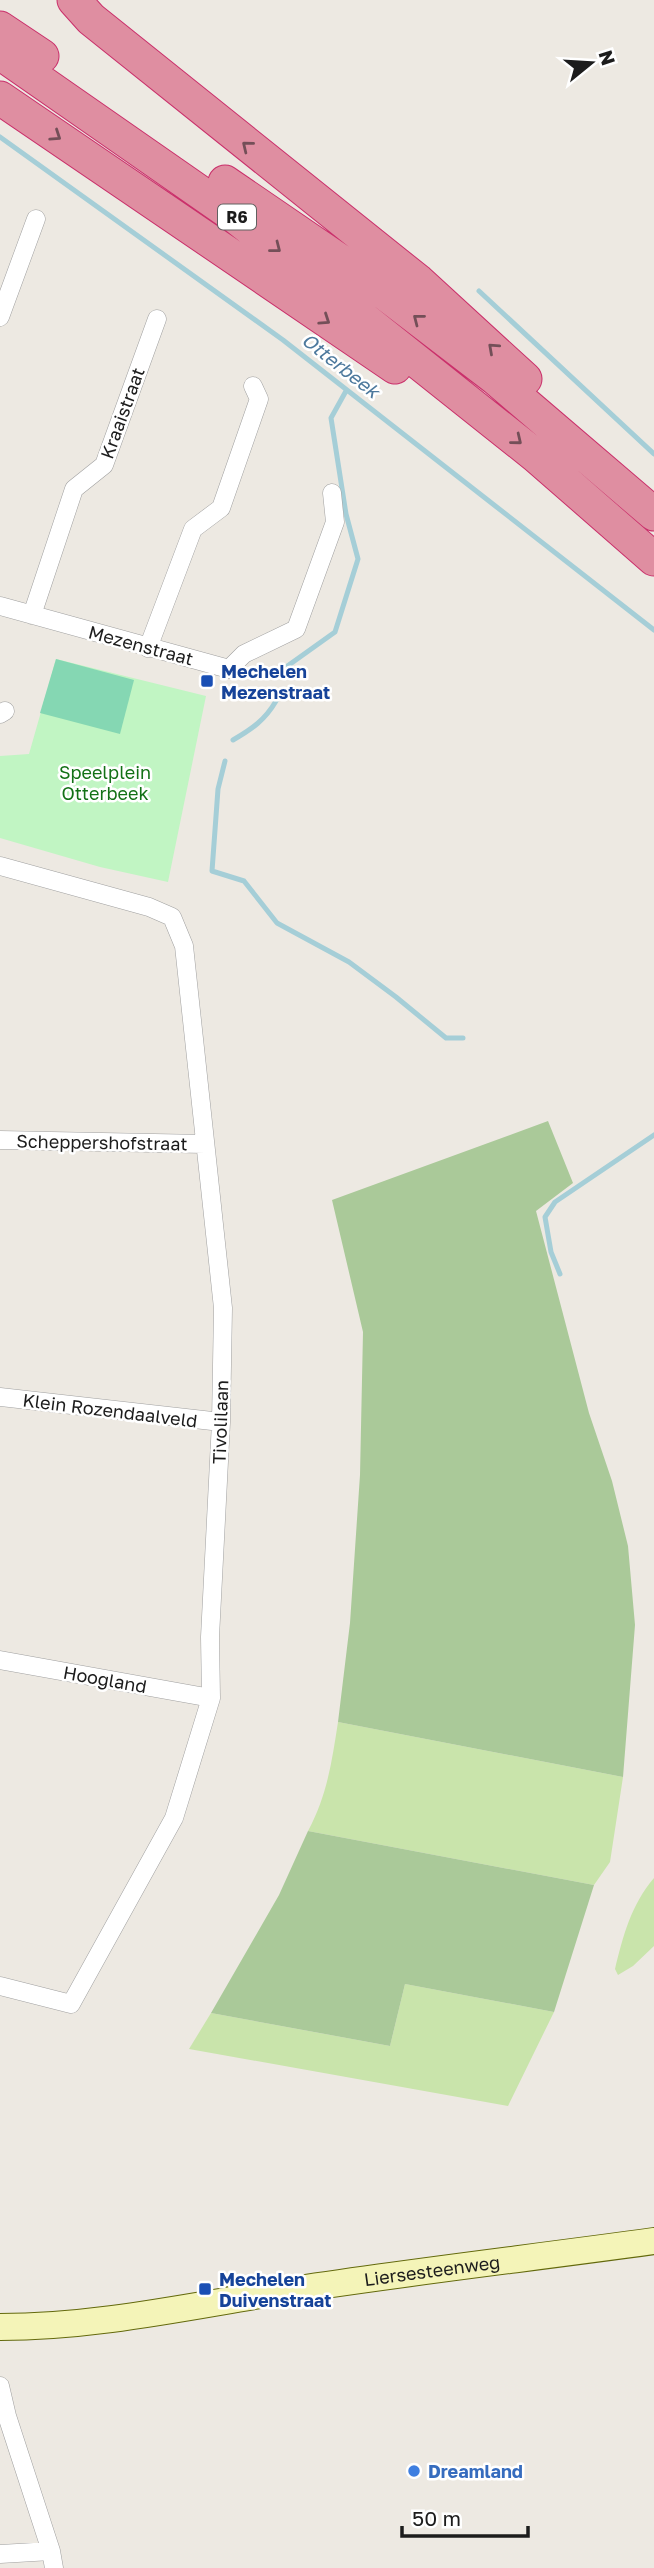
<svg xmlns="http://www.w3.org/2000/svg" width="654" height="2568" font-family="'Golos Text',sans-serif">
	<rect width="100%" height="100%" fill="#ede9e2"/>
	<path fill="#c9e4ab" d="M 338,1722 L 623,1777 L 610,1862 L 594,1885 L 308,1831 C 327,1796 332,1761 338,1722 Z
		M 654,1878 L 654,1946 L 633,1966 L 618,1975 L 615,1969 C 623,1936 631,1905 654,1878 Z
		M 405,1984 L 554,2012 L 508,2106 L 189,2049 L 211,2013 L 390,2046 Z"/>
	<path fill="#aac999" d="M 548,1121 L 573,1183 L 536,1211 L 589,1413 L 612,1481 L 628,1546 L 635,1625 L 623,1777 L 338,1722 L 350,1623 L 360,1475 L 363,1332 L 332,1200 Z
		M 308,1831 L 594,1885 L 554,2012 L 405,1984 L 390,2046 L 211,2013 L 279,1895 Z"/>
	<path fill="#c1f5c3" d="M 56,659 L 206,696 L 168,882 L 100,867 L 0,838 L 0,756 L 29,754 Z"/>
	<path fill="#85d7b3" d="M 56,659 L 134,680 L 120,734 L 40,713 Z"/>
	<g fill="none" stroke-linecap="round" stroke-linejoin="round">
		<path stroke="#a5ced7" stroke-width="5" d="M 0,137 L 283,340 L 654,630
			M 479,291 L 654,454
			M 286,667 L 335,632 L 358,559 L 346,514 L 331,418 L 346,391
			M 233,740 C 252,729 265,720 276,701
			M 225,761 L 218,789 L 212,871 L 244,881 L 277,923 L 349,962 L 396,997 L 446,1038 L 463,1038
			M 560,1274 L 551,1252 L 545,1217 L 555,1202 L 654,1135"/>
		<defs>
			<path id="street" d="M 0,317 L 36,219
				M 0,606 L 229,669 L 244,654 L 296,629 L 335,522 L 332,493
				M 32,615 L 74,489 L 104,465 L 157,319
				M 148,648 L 193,529 L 221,508 L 259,399 L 253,386
				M 0,714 L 5,711
				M 0,866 L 149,907 L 172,917 L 184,946 L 223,1308 L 221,1422 L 210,1637 L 211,1698 L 174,1818 L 71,2004 L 0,1986
				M 0,1140 L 205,1144
				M 0,1397 L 221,1422
				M 0,1660 L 211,1698
				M 0,2386 L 7,2416 L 51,2551 L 54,2568
				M 0,2554 L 51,2551"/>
			<g id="secondary">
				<path id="s1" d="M 0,2327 C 96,2327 190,2306 285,2291 C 408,2272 531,2258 654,2241"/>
			</g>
			<path id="highway" d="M 74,0 L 91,19 L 418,281 L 525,379
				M 0,28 L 42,56
				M 0,53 L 237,218 L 536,456 L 654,559
				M 0,98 L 395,367
				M 225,182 L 358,273 L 495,378 L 654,514"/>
		</defs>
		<use href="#street" stroke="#a0a0a0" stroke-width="19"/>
		<use href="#secondary" stroke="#63690c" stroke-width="28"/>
		<use href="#highway" stroke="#ca306b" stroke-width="35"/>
		<use href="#street" stroke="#fff" stroke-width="18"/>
		<use href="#secondary" stroke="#f4f4b8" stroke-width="26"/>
		<use href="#highway" stroke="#df8ea1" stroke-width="33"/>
	</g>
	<defs><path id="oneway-chevron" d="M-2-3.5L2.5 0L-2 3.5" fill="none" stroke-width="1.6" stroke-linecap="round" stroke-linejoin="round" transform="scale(1.75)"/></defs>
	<g stroke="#744f58">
		<use href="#oneway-chevron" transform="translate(56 136) rotate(34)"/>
		<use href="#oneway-chevron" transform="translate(247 146) rotate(-141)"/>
		<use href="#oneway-chevron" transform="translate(276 248) rotate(38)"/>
		<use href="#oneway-chevron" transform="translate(418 319) rotate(-142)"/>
		<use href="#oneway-chevron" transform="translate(325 320) rotate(34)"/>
		<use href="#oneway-chevron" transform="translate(493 348) rotate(-138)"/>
		<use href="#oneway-chevron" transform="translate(517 440) rotate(39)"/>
	</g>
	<g fill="#1a4fb4" stroke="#fff" stroke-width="2.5">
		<rect x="200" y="674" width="14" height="14" rx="3.5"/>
		<rect x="198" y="2282" width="14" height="14" rx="3.5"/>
	</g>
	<circle fill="#3f7fe0" stroke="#fff" stroke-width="2.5" cx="414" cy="2471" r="7"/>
	<g text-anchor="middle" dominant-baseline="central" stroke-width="5" stroke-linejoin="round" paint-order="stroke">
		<rect fill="#fff" stroke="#606060" stroke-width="2" x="218" y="204.5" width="38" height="25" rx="5"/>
		<g font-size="16" font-weight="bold" fill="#1c1c1c">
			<text x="237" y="217">R6</text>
		</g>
		<g font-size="18" fill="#1c1c1c" stroke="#fff">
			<text transform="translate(122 413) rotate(-70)">Kraaistraat</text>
			<text transform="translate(141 645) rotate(15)">Mezenstraat</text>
			<text transform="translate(102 1142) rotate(1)">Scheppershofstraat</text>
			<text transform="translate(110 1410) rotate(7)">Klein Rozendaalveld</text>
			<text transform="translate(220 1422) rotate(-88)">Tivolilaan</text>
			<text transform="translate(105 1679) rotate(10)">Hoogland</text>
			<text stroke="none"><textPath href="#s1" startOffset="436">Liersesteenweg</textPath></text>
		</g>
		<g font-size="18" font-weight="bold" fill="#164399" stroke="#fff" text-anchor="start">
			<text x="221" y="671">Mechelen<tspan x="221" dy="21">Mezenstraat</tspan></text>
			<text x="219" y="2279">Mechelen<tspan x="219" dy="21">Duivenstraat</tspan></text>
		</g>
		<g font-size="18" fill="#137116" stroke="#fff">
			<text x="105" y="772">Speelplein<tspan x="105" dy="21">Otterbeek</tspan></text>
		</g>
		<g font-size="18" font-weight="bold" fill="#366cbe" stroke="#fff" text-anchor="start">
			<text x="428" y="2471">Dreamland</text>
		</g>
		<g font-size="19" font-style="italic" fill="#4d799d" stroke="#fff">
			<text transform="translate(341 365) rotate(38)">Otterbeek</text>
		</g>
	</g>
	<g transform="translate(591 63) rotate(72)" stroke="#ffffff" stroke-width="5" paint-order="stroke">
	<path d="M0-5L12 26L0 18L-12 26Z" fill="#1c1c1c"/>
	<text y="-10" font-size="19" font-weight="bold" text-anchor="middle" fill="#1c1c1c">N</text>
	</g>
	<path d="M402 2526v10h126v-10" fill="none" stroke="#1c1c1c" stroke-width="3.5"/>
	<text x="412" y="2526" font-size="21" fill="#1c1c1c" stroke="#ffffff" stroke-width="5" paint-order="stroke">50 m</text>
</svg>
